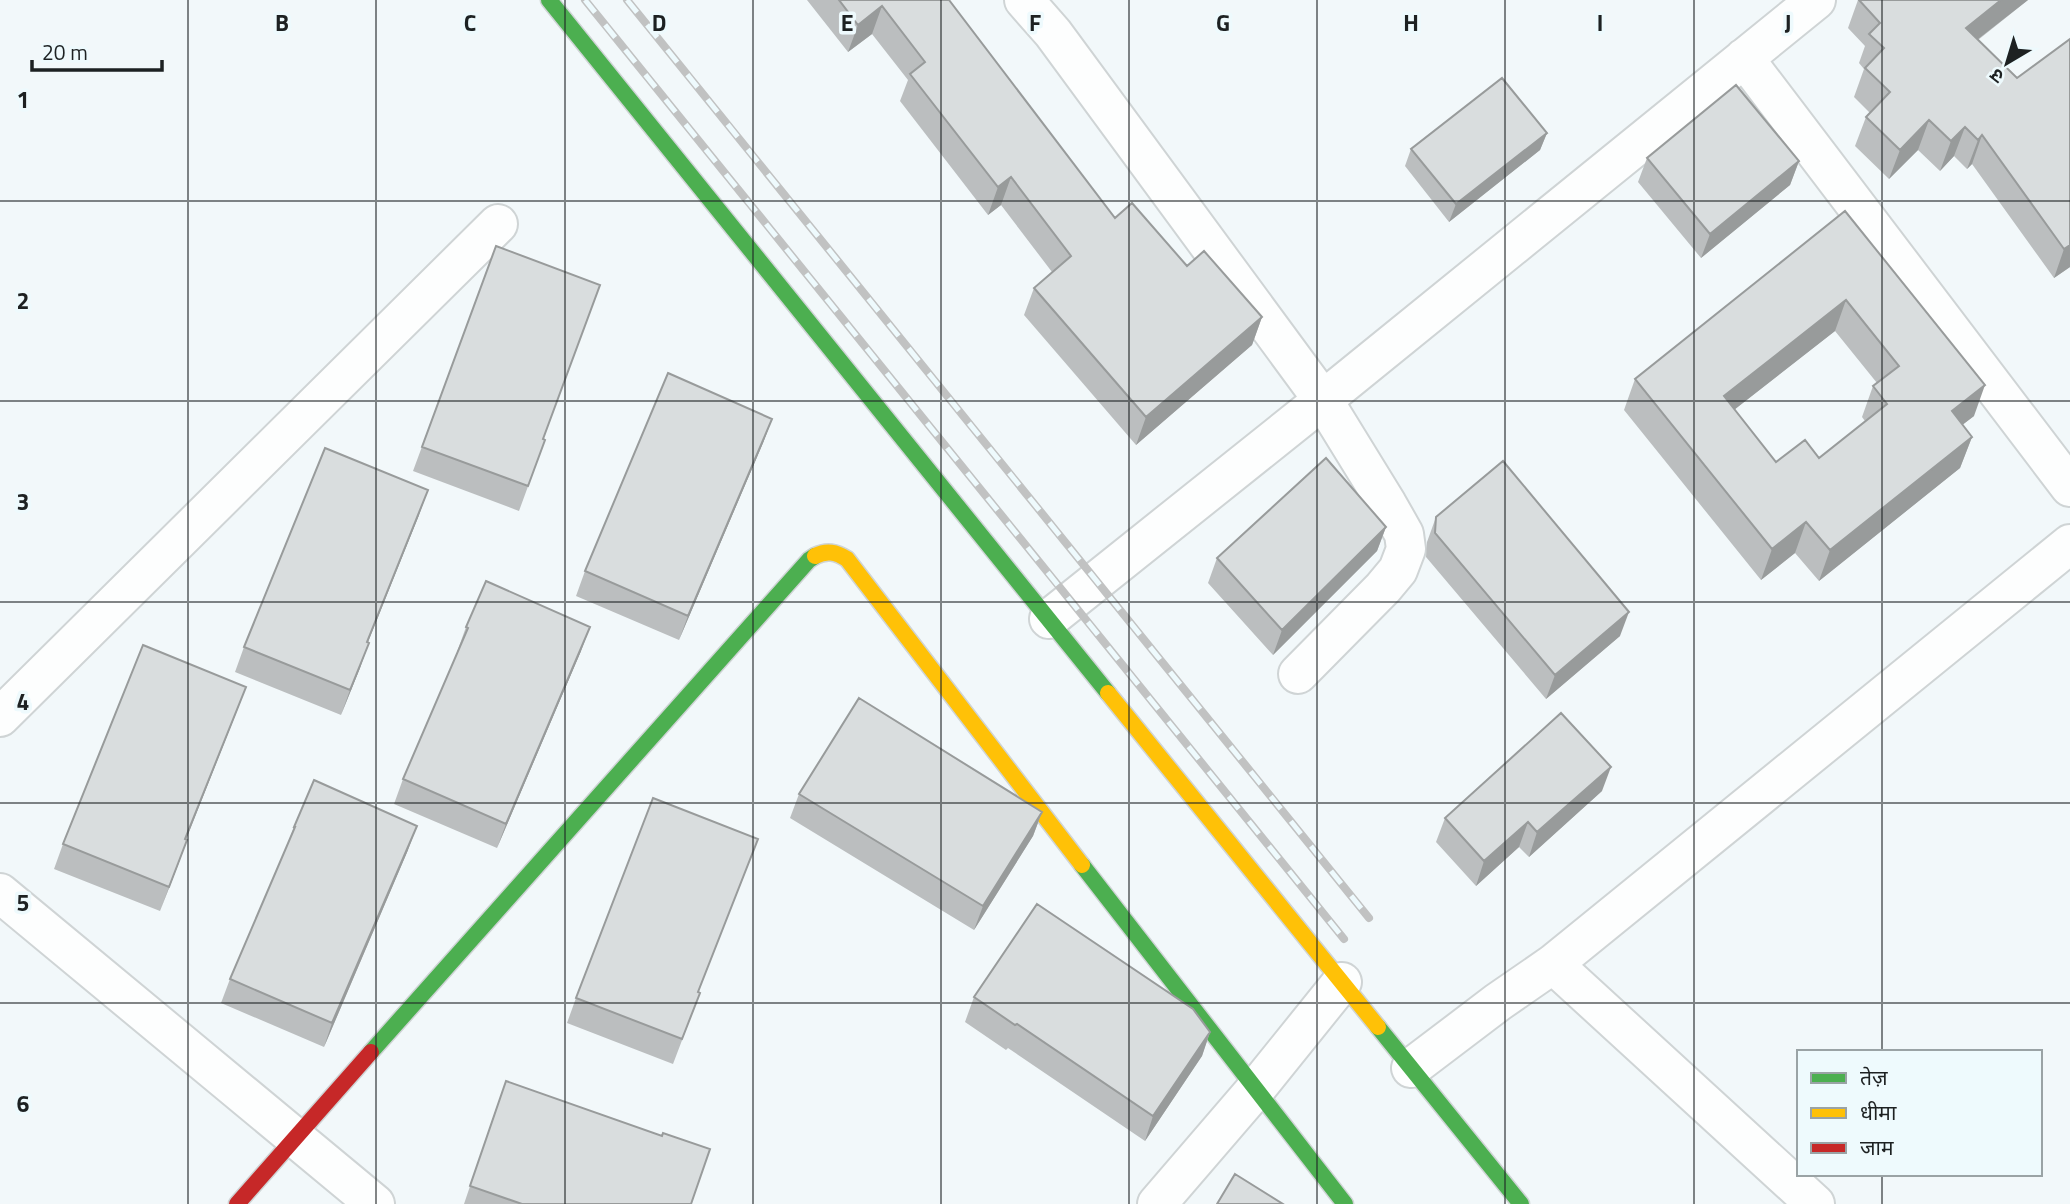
<svg xmlns="http://www.w3.org/2000/svg" width="2070" height="1204" font-family="'Titillium Web','Noto Sans Devanagari',sans-serif">
	<rect width="100%" height="100%" fill="#f2f8fa"/>
	<g fill="none" stroke-linecap="round" stroke-linejoin="round">
		<defs>
			<path id="street" d="M 1024,0 L 1053,33 L 1323,400 L 1387,504 L 1404,534 L 1406,549 L 1398,570 L 1383,588 L 1298,674
				M 1744,58 L 2070,487
				M 1049,619 L 1323,400 L 1816,0
				M 0,717 L 498,224
				M 0,893 L 375,1204
				M 1553,964 L 1815,1204
				M 1411,1068 L 1498,1002 L 1553,964 L 2070,544
				M 1157,1204 L 1255,1090 L 1342,982"/>
			<path id="fast" d="M 549,0 L 1108,693
				M 1082,865 L 1345,1204
				M 1378,1027 L 1521,1204
				M 371,1052 L 809,560 L 815,556"/>
			<path id="slow" d="M 815,556 C 827,550 836,552 847,559 L 1082,865
				M 1108,693 L 1378,1027"/>
			<path id="jam" d="M 237,1204 L 371,1052"/>
		</defs>
		<use href="#street" stroke="#cfd4d5" stroke-width="42"/>
		<use href="#fast" stroke="#cfd4d5" stroke-width="19"/>
		<use href="#slow" stroke="#cfd4d5" stroke-width="19"/>
		<use href="#jam" stroke="#cfd4d5" stroke-width="19"/>
		<use href="#street" stroke="#fdfefe" stroke-width="38"/>
		<use href="#fast" stroke="#4caf50" stroke-width="16"/>
		<use href="#slow" stroke="#ffc107" stroke-width="16"/>
		<use href="#jam" stroke="#c62828" stroke-width="16"/>
		<defs>
			<path id="rail" d="M 585,0 L 1344,939
				M 627,0 L 1369,918"/>
		</defs>
		<use href="#rail" stroke="#c1c2c2" stroke-width="8"/>
		<use href="#rail" stroke="#eefafd" stroke-width="5" stroke-dasharray="16" stroke-linecap="butt"/>
	</g>
	<path fill="#bbbebf" fill-rule="evenodd" d="M 807,0 L 949,0 L 1115,218 L 1262,317 L 1252,345 L 1136,445 L 1024,315 L 1034,288 L 1052,272 L 1001,205 L 988,215 L 900,101 L 908,80 L 872,34 L 848,52 Z
		M 1858,0 L 2028,0 L 1978,40 L 2017,78 L 2070,267 L 2054,278 L 1972,164 L 1967,169 L 1954,156 L 1940,171 L 1918,150 L 1889,179 L 1855,146 L 1866,117 L 1870,113 L 1854,97 L 1864,69 L 1859,63 L 1865,46 L 1848,28 Z
		M 1547,133 L 1540,150 L 1449,222 L 1405,166 L 1411,149 Z
		M 1647,158 L 1799,161 L 1790,185 L 1701,258 L 1638,182 Z
		M 1845,211 L 1974,416 L 1962,425 L 1972,437 L 1960,468 L 1819,581 L 1795,553 L 1761,580 L 1624,410 L 1635,379 ZM 1835,331 L 1877,383 L 1873,386 L 1862,417 L 1865,421 L 1819,458 L 1776,462 L 1734,410 Z
		M 496,246 L 543,439 L 545,440 L 519,511 L 413,471 Z
		M 772,419 L 763,443 L 679,640 L 576,596 L 585,571 Z
		M 419,515 L 367,643 L 360,668 L 341,715 L 235,672 L 244,647 Z
		M 1436,517 L 1620,636 L 1546,699 L 1426,557 L 1427,542 Z
		M 1386,527 L 1377,551 L 1273,655 L 1208,583 L 1217,558 Z
		M 466,627 L 581,651 L 497,848 L 394,804 L 403,779 L 458,652 L 457,652 Z
		M 246,687 L 186,840 L 178,865 L 160,911 L 54,869 L 63,844 Z
		M 1602,791 L 1529,857 L 1519,847 L 1476,886 L 1436,842 L 1445,818 Z
		M 799,794 L 1042,812 L 1033,836 L 974,930 L 790,818 Z
		M 294,827 L 408,850 L 324,1047 L 221,1003 L 230,979 L 285,851 Z
		M 749,863 L 698,992 L 700,993 L 673,1064 L 567,1023 L 576,998 Z
		M 974,997 L 1210,1032 L 1202,1056 L 1145,1141 L 1008,1048 L 1006,1050 L 965,1022 Z
		M 497,1106 L 691,1204 L 464,1204 Z"/>
	<path fill="#989b9b" d="M 2001,0 L 2028,0 L 1955,57 L 1966,28 Z
		M 882,6 L 872,34 L 848,52 L 858,25 Z
		M 1929,120 L 1918,150 L 1889,179 L 1900,150 Z
		M 1965,127 L 1954,156 L 1940,171 L 1951,141 Z
		M 1547,133 L 1540,150 L 1449,222 L 1456,204 Z
		M 1982,135 L 1972,164 L 1967,169 L 1978,140 Z
		M 1799,161 L 1790,185 L 1701,258 L 1710,234 Z
		M 1011,177 L 1001,205 L 988,215 L 998,187 Z
		M 2070,245 L 2070,267 L 2054,278 L 2064,249 Z
		M 1846,300 L 1835,331 L 1712,427 L 1724,396 Z
		M 1262,317 L 1252,345 L 1136,445 L 1146,417 Z
		M 1985,385 L 1974,416 L 1940,442 L 1952,411 Z
		M 772,419 L 763,443 L 679,640 L 688,616 Z
		M 1972,437 L 1960,468 L 1819,581 L 1830,550 Z
		M 428,490 L 419,515 L 358,667 L 367,642 Z
		M 1806,522 L 1795,553 L 1761,580 L 1772,549 Z
		M 1386,527 L 1377,551 L 1273,655 L 1282,630 Z
		M 1629,612 L 1620,636 L 1546,699 L 1555,675 Z
		M 590,627 L 581,651 L 497,848 L 506,824 Z
		M 369,643 L 360,668 L 341,715 L 350,690 Z
		M 246,687 L 237,711 L 176,864 L 185,839 Z
		M 1611,767 L 1602,791 L 1529,857 L 1537,832 Z
		M 1042,812 L 1033,836 L 974,930 L 983,906 Z
		M 1528,822 L 1519,847 L 1476,886 L 1484,861 Z
		M 417,826 L 408,850 L 324,1047 L 332,1023 Z
		M 187,840 L 178,865 L 160,911 L 169,887 Z
		M 1210,1032 L 1202,1056 L 1145,1141 L 1153,1116 Z"/>
	<path fill="#d9ddde" stroke="#989b9b" stroke-width="2" fill-rule="evenodd" d="M 839,0 L 949,0 L 1115,218 L 1132,203 L 1187,266 L 1204,251 L 1262,317 L 1146,417 L 1034,288 L 1071,256 L 1011,177 L 998,187 L 910,74 L 925,62 L 882,6 L 858,25 Z
		M 1859,0 L 2001,0 L 1966,28 L 2017,78 L 2070,39 L 2070,245 L 2064,249 L 1982,135 L 1978,140 L 1965,127 L 1951,141 L 1929,120 L 1900,150 L 1866,117 L 1890,92 L 1865,68 L 1884,48 L 1869,34 L 1880,23 Z
		M 1502,78 L 1547,133 L 1456,204 L 1411,149 Z
		M 1736,85 L 1799,161 L 1710,234 L 1647,158 Z
		M 1845,211 L 1985,385 L 1952,411 L 1972,437 L 1830,550 L 1806,522 L 1772,549 L 1635,379 ZM 1846,300 L 1899,366 L 1873,386 L 1887,404 L 1819,458 L 1805,440 L 1776,462 L 1724,396 Z
		M 496,246 L 600,285 L 543,439 L 545,440 L 528,486 L 422,447 Z
		M 668,373 L 772,419 L 688,616 L 585,571 Z
		M 325,448 L 428,490 L 367,642 L 369,643 L 350,690 L 244,647 Z
		M 1326,458 L 1386,527 L 1282,630 L 1217,558 Z
		M 1503,461 L 1629,612 L 1555,675 L 1435,533 L 1436,517 Z
		M 486,581 L 590,627 L 506,824 L 403,779 L 468,628 L 466,627 Z
		M 143,645 L 246,687 L 185,839 L 187,840 L 169,887 L 63,844 Z
		M 859,698 L 1042,812 L 983,906 L 799,794 Z
		M 1561,713 L 1611,767 L 1537,832 L 1528,822 L 1484,861 L 1445,818 Z
		M 314,780 L 417,826 L 332,1023 L 230,979 L 295,827 L 294,827 Z
		M 653,798 L 758,839 L 698,992 L 700,993 L 682,1039 L 576,998 Z
		M 1037,904 L 1193,1009 L 1210,1032 L 1153,1116 L 1017,1024 L 1015,1025 L 974,997 Z
		M 506,1081 L 662,1136 L 663,1133 L 710,1149 L 691,1204 L 522,1204 L 470,1186 Z
		M 1235,1174 L 1283,1204 L 1217,1204 Z"/>
	<path fill="none" stroke="#1d2122" stroke-width="2" stroke-opacity="0.55" d="M 188,0 L 188,1204M 376,0 L 376,1204M 565,0 L 565,1204M 753,0 L 753,1204M 941,0 L 941,1204M 1129,0 L 1129,1204M 1317,0 L 1317,1204M 1505,0 L 1505,1204M 1694,0 L 1694,1204M 1882,0 L 1882,1052M 0,201 L 2070,201M 0,401 L 2070,401M 0,602 L 2070,602M 0,803 L 2070,803M 0,1003 L 2070,1003M 1882,1174 L 1882,1204"/>
	<g font-size="23" text-anchor="middle" font-weight="bold" fill="#1d2122" stroke="#eefafd" stroke-width="7" stroke-linejoin="round" paint-order="stroke">
		<text x="282" y="31">B</text>
		<text x="470" y="31">C</text>
		<text x="659" y="31">D</text>
		<text x="847" y="31">E</text>
		<text x="1035" y="31">F</text>
		<text x="1223" y="31">G</text>
		<text x="1411" y="31">H</text>
		<text x="1600" y="31">I</text>
		<text x="1788" y="31">J</text>
		<text x="23" y="108">1</text>
		<text x="23" y="309">2</text>
		<text x="23" y="510">3</text>
		<text x="23" y="710">4</text>
		<text x="23" y="911">5</text>
		<text x="23" y="1112">6</text>
	</g>
	<rect x="1797" y="1050" width="245" height="126" fill="#eefafd" stroke="#9aa3a5" stroke-width="2"/>
	<rect x="1811" y="1073" width="35" height="10" fill="#4caf50" stroke="#9aa3a5" stroke-width="2"/>
	<text x="1860" y="1085" font-size="21" fill="#1d2122">तेज़</text>
	<rect x="1811" y="1108" width="35" height="10" fill="#ffc107" stroke="#9aa3a5" stroke-width="2"/>
	<text x="1860" y="1120" font-size="21" fill="#1d2122">धीमा</text>
	<rect x="1811" y="1143" width="35" height="10" fill="#c62828" stroke="#9aa3a5" stroke-width="2"/>
	<text x="1860" y="1155" font-size="21" fill="#1d2122">जाम</text>
	<g transform="translate(2007 63) rotate(218)" stroke="#eefafd" stroke-width="5" paint-order="stroke">
	<path d="M0-5L12 26L0 18L-12 26Z" fill="#1d2122"/>
	<text y="-10" font-size="19" font-weight="bold" text-anchor="middle" fill="#1d2122">उ</text>
	</g>
	<path d="M32 60v10h130v-10" fill="none" stroke="#1d2122" stroke-width="3.5"/>
	<text x="42" y="60" font-size="21" fill="#1d2122" stroke="#eefafd" stroke-width="5" paint-order="stroke">20 m</text>
</svg>
